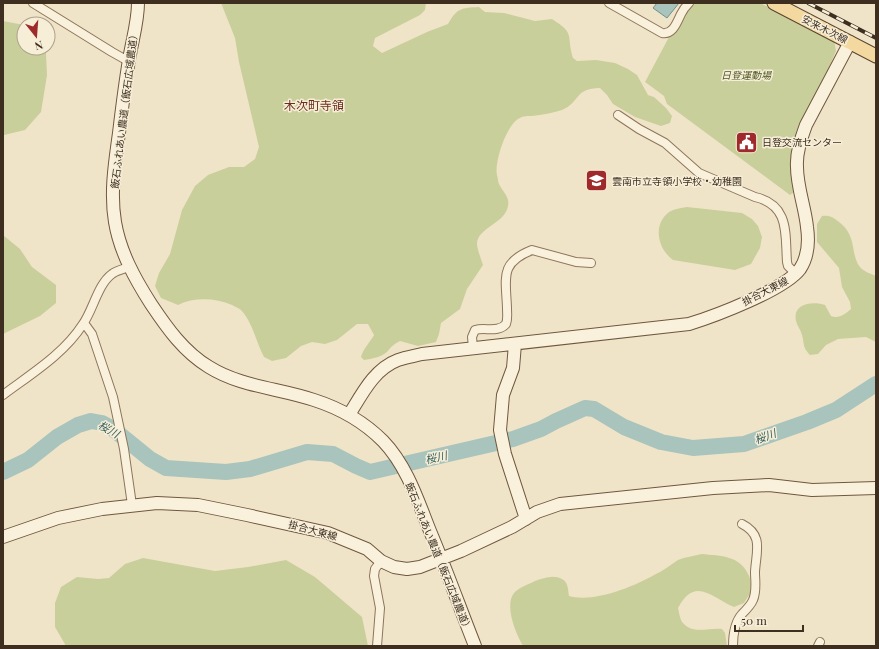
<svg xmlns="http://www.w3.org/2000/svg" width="879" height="649" font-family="'Playfair Display','Noto Sans JP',serif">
	<rect width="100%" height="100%" fill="#f0e4c8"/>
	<path fill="#c9cf9b" d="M 221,3 L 426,3 L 425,10 L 420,15 L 375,38 L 373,46 L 382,53 L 427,32 L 448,24 C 457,8 461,8 479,7 L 485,12 L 504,13 L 535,21 L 552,19 C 576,34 566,35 573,58 L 577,61 L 596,60 L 615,63 L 628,69 L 637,75 L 648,95 L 654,97 L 666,108 L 672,116 L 670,123 L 661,126 L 635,117 L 613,104 L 607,95 L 600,88 C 574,88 580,103 562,110 C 553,113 542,115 532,116 C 529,116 523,116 520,118 C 507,123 494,162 497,175 C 498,178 498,182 499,184 C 503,192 510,197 508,206 C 505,224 476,228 477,245 C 478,251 481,259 483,265 L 467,289 L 460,309 L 441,323 L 439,334 L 436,342 L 418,346 L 400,341 C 394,344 391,347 387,352 C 381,357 372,359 364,360 L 361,357 C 363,349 370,342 374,335 L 368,324 L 357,324 L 337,340 L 325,344 L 312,342 L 301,346 L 286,358 L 272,361 L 264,357 C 256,342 253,323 241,310 C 239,308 235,307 232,305 C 215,298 195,297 178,305 L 161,298 L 155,286 L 159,273 L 170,254 L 182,210 L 195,186 L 208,175 L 229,167 L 244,167 L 255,159 L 259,147 L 239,62 L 235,38 Z
		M 692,3 L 760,3 L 827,35 L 834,40 L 836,51 L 792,154 L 793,193 L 790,195 L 667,104 L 664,96 L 645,82 L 669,37 Z
		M 3,21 L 24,25 L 24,48 L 45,48 L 46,53 L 47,75 L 41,112 L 25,130 L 4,135 Z
		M 687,207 L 742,213 L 752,219 L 758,226 L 762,237 L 760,248 L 751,264 L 735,270 L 673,260 C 658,249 652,225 669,212 C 674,209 681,208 687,207 Z
		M 822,216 C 830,215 834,218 839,222 C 859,237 849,257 862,269 C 865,272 872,274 876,276 L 876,342 L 866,337 L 838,339 L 826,345 L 818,354 L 810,355 C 802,346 805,346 802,335 C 801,330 797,326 796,321 C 792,303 813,301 825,305 L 831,316 C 839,319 845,314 851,309 L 850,302 L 842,287 L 839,268 L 817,242 L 817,224 Z
		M 3,235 L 20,249 L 32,267 L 56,285 L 56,303 L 40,316 L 3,334 Z
		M 702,554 C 721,556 740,555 749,576 C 751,580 751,587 751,592 L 744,603 L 734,607 C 711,597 695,576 678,608 C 679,612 680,620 683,623 C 693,635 710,627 722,629 L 725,633 L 727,646 L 523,646 C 516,634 504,606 514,593 C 518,588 529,584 535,581 C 543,578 554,574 562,579 C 568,582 568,589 569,596 C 593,603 633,587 654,575 C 663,571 670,565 678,560 C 685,557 694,556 702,554 Z
		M 143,558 L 215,571 L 248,567 L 286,560 L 315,577 L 362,617 L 368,646 L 66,646 L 55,627 L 55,603 L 61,587 L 77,577 L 98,579 L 109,578 L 125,564 Z"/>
	<path fill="#a9c4bc" stroke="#6f938a" d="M 657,3 L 679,3 L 667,18 L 653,8 Z"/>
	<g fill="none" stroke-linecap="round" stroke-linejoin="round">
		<path stroke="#a9c4bc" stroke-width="16" d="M 3,472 L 28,460 L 57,437 L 78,425 L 91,421 L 102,423 L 113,429 L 150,459 L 166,468 L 226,472 L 250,469 L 307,452 L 333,454 L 356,466 L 370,472 L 513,439 L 541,429 L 556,421 L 585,408 L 594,409 L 624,427 L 661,442 L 693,448 L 744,444 L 807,422 L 836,410 L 876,384"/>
		<defs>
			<path id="street" d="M 33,3 L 112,52 L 128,61
				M 609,3 L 662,33 C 673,35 677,22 681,14 C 683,10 686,6 689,3
				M 618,115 L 639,129 L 665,143 L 699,173 L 755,197 C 790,205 785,234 787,262 L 788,266 L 796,274
				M 84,323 L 92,334 L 113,397 L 124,449 L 132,505
				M 473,348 L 472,337 L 475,330 C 485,327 498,333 506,324 C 508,319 507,314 507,308 C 506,278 499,263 532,250 L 576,262 L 591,263
				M 3,395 C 31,374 64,354 83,324 C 93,310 98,284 112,274 C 117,270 124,269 129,267
				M 377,646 L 380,608 L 374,576 L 375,569 L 381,561
				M 733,646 C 733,635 734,623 742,614 C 746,610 751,605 753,600 C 757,591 755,581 755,572 C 756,552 764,535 742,524
				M 818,646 L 820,642"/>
			<path id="secondary" d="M 138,3 C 138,22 132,41 129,60 C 125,84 122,108 119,133 C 115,162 110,192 115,222 C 120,252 135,279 151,304 C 167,328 184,352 209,367 C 241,387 279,388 314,400 C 339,408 364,422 383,441 C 407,466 418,501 430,531 C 446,569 460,608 475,646
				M 515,344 L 513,368 L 503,395 L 500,430 L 505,454 L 526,519
				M 349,415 C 362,394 374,369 398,360 C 406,357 414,356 422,354 L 689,324 C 715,316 784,290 800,269 C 808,257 809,241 807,227 C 805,207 797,187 797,167 C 796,153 801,139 806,125 L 850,42
				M 3,537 L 58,518 L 102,509 L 157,503 L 198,505 L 247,515 L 328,533 L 367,549 L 381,561 L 394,567 L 407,569 L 420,567 L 461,551 L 512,527 L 537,512 L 560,504 L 713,488 L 769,485 L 812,490 L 876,488"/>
			<path id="primary" d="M 774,3 L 876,56"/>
		</defs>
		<use href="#street" stroke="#8d765c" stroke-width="10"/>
		<use href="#secondary" stroke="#6f573f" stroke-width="14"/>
		<use href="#primary" stroke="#5b4430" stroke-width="15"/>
		<use href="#street" stroke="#faf1dc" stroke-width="8"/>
		<use href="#secondary" stroke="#faf1dc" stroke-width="12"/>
		<use href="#primary" stroke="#f3d9a0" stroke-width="13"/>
		<defs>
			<path id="rail" d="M 808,3 L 876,38"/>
		</defs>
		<use href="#rail" stroke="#3d2e20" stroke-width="4"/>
		<use href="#rail" stroke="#f7eed8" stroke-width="2.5" stroke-dasharray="8" stroke-linecap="butt"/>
	</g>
	<defs>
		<symbol id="civic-square" viewBox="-11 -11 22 22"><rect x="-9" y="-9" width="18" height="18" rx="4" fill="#9e2a2b" stroke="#f7eed8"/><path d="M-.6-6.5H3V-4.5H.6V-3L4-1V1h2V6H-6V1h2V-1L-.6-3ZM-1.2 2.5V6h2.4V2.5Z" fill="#fff"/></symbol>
		<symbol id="school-square" viewBox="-11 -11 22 22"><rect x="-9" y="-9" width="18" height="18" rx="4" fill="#9e2a2b" stroke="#f7eed8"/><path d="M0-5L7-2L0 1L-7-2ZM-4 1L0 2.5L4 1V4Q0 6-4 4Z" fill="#fff"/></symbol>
	</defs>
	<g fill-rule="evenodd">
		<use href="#civic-square" x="734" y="130" width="25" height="25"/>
		<use href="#school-square" x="584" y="168" width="25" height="25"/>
	</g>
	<g text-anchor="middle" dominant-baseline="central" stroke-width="3" stroke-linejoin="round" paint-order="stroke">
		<g font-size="10" fill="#3d2e20" stroke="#f7eed8">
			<text transform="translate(825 29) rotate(27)">安来木次線</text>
			<text transform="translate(124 109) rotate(-83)">飯石ふれあい農道（飯石広域農道）</text>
			<text transform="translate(765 291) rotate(-27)">掛合大東線</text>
			<text transform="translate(313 530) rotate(15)">掛合大東線</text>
			<text transform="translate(439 557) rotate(68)">飯石ふれあい農道（飯石広域農道）</text>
		</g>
		<g font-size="10" font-style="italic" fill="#4d5a26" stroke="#f7eed8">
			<text x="746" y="75">日登運動場</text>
		</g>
		<g font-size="10" fill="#3d2e20" stroke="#f7eed8" text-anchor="start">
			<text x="762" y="142">日登交流センター</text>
			<text x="612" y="181">雲南市立寺領小学校・幼稚園</text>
		</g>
		<g font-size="11" font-style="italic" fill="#2f5d5a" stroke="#f7eed8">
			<text transform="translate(109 429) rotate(29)">桜川</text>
			<text transform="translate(765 436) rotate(-20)">桜川</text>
			<text transform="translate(436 457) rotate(-13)">桜川</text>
		</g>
		<g font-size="12" fill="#6b2e1e" stroke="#f7eed8">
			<text x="314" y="105">木次町寺領</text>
		</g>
	</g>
	<rect width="879" height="649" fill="none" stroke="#3d2e20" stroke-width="8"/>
	<g transform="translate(36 36) rotate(163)"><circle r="19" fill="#f7eed8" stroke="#ada18e"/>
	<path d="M0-3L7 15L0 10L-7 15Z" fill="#9e2a2b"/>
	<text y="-6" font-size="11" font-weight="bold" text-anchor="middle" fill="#3d2e20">N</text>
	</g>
	<path d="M735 625v6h68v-6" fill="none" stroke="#3d2e20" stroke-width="2"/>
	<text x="741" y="625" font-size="12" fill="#3d2e20" stroke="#f7eed8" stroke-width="3" paint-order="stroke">50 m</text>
</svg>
